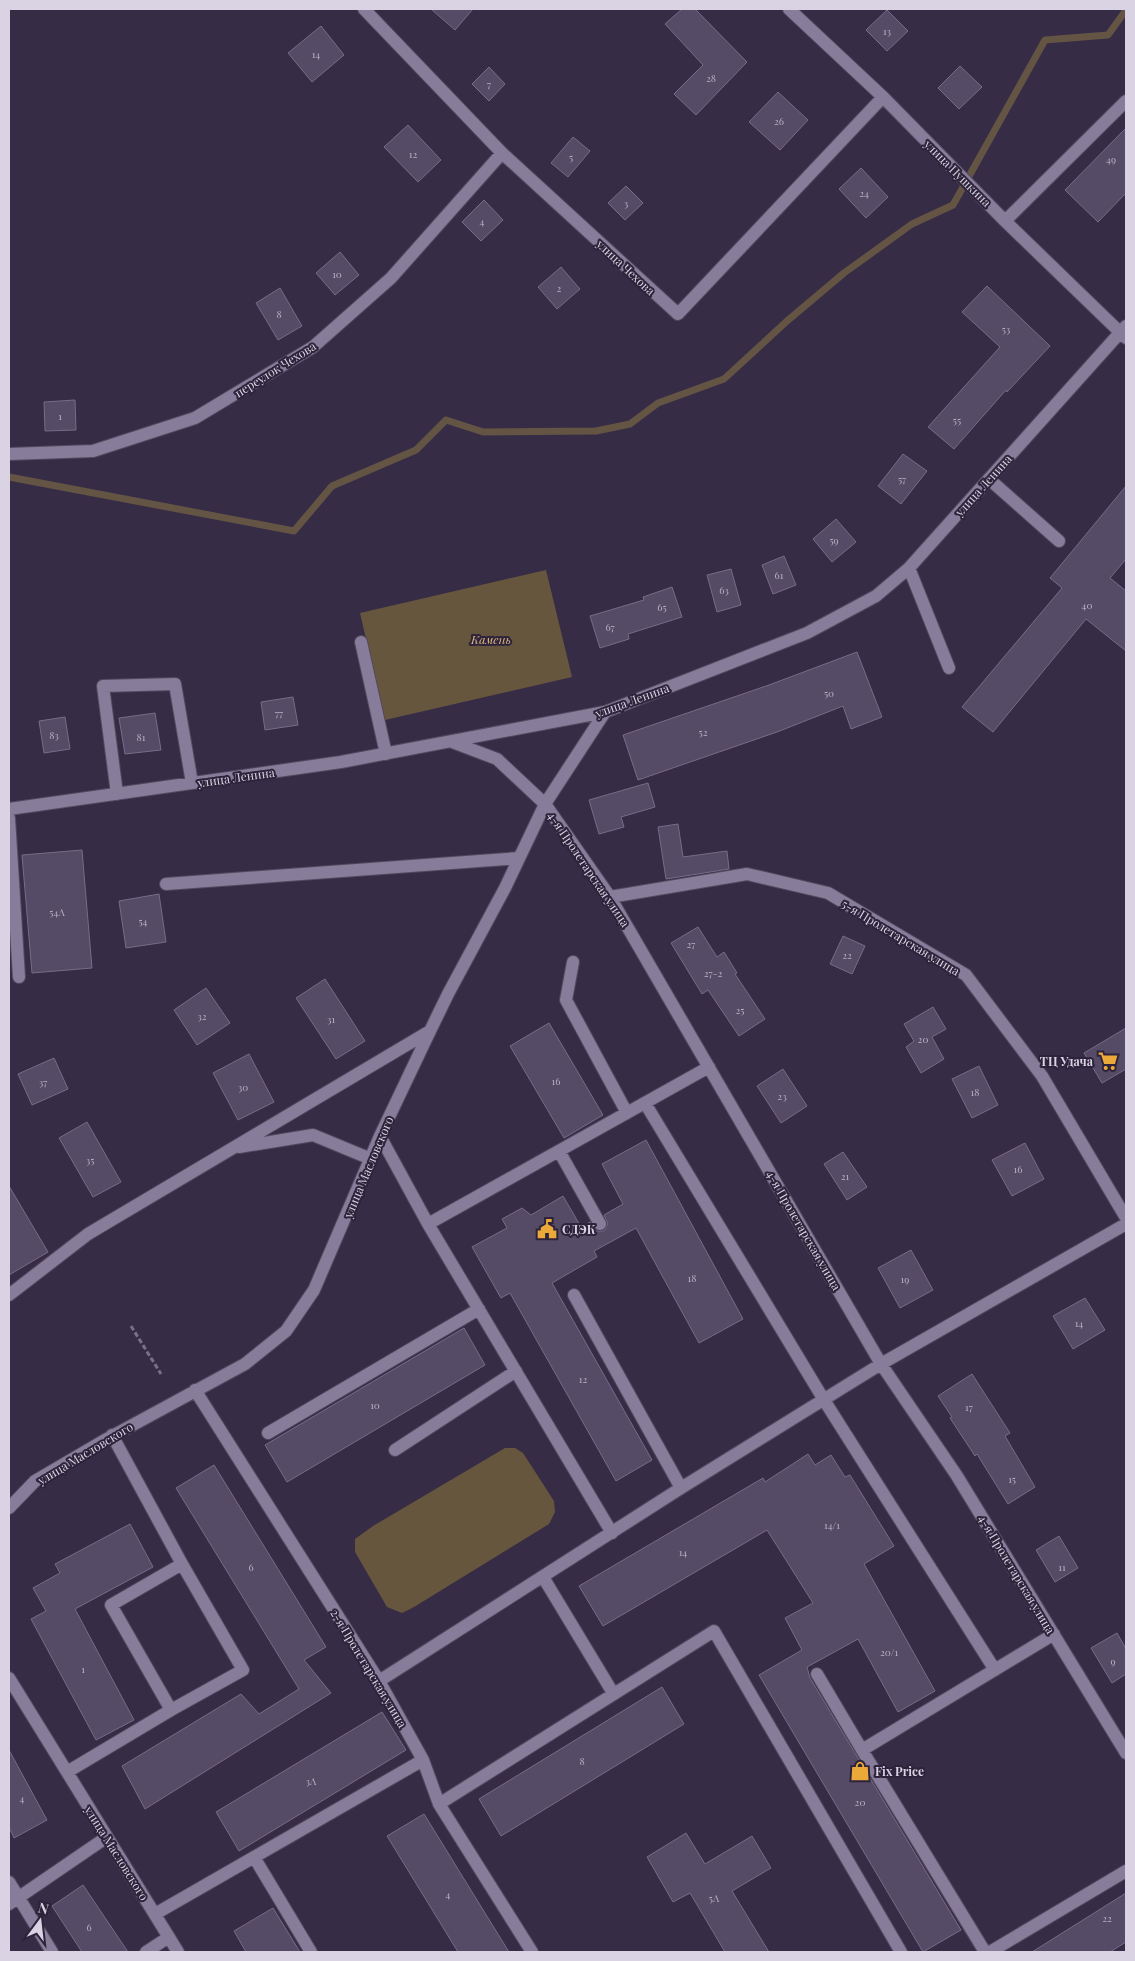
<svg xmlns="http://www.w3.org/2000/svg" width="1135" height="1961" font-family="'Playfair Display',serif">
	<rect width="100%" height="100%" fill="#372c46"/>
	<path fill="#67563e" d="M 546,570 L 572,677 L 385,720 L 360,613 Z
		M 505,1448 L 515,1448 L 523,1453 L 554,1501 L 555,1512 L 549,1524 L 414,1607 L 402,1613 L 387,1607 L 355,1552 L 355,1539 L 373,1526 Z"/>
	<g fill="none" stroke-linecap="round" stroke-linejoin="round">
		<path stroke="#635444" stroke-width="7" d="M 9,477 L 294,531 L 332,486 L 416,450 L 446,420 L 483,432 L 596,431 L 630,424 L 658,403 L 724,379 L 787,321 L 844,273 L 912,224 L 953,205 L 1045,40 L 1108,35 L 1126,10"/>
	</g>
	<path fill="#564b66" stroke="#776c89" d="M 431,9 L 473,9 L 455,30 Z
		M 682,9 L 695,9 L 747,62 L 696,115 L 674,94 L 703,65 L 665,24 Z
		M 887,10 L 908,31 L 887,51 L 866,30 Z
		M 321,26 L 344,55 L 312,82 L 288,53 Z
		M 960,66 L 982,87 L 959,109 L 938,88 Z
		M 489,67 L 505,84 L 489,101 L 472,84 Z
		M 778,92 L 808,120 L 780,150 L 749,122 Z
		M 408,125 L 441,160 L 418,182 L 384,147 Z
		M 1126,128 L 1126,193 L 1098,222 L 1065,190 Z
		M 573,137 L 590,151 L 568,177 L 551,163 Z
		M 861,168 L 888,197 L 866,218 L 839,189 Z
		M 626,186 L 643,203 L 625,220 L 608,203 Z
		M 484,200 L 503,220 L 481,241 L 462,222 Z
		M 340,252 L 359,275 L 335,295 L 316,273 Z
		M 561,267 L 580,289 L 557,309 L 538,287 Z
		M 987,286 L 1050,346 L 1007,392 L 1006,390 L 954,449 L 928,427 L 1000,347 L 962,312 Z
		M 280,288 L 302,326 L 278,340 L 256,303 Z
		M 75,400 L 76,430 L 45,431 L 44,402 Z
		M 903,454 L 927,471 L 901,504 L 878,486 Z
		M 1126,486 L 1126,559 L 1110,578 L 1126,591 L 1126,651 L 1086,619 L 993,732 L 962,707 L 1062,588 L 1050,578 Z
		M 836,519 L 856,542 L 832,562 L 813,539 Z
		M 784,556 L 796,585 L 773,594 L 762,565 Z
		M 731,569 L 741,605 L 717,612 L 707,575 Z
		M 672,587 L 682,617 L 628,634 L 629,639 L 600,648 L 590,616 L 644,600 L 643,597 Z
		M 857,652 L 882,717 L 851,729 L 843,706 L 777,732 L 638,780 L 623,735 L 769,685 Z
		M 293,697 L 298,725 L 265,730 L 261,702 Z
		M 155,713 L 161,750 L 125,754 L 119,718 Z
		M 65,717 L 70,749 L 44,753 L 39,721 Z
		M 648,783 L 655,807 L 621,817 L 624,827 L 599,834 L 589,800 Z
		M 678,824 L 683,857 L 727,851 L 729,869 L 666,879 L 658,827 Z
		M 82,850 L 92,968 L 32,973 L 22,855 Z
		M 159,894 L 166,942 L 126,948 L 119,901 Z
		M 698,927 L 717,957 L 724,952 L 737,973 L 735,974 L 765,1019 L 739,1036 L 708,990 L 702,994 L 671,943 Z
		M 843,936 L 865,946 L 852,974 L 830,964 Z
		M 325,979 L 365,1041 L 336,1059 L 296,998 Z
		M 206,988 L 230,1023 L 197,1045 L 174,1010 Z
		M 933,1007 L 946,1029 L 932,1037 L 944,1059 L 921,1073 L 906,1047 L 914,1041 L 904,1024 Z
		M 549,1023 L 603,1115 L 564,1138 L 510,1046 Z
		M 1126,1028 L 1126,1069 L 1102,1083 L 1084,1053 Z
		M 249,1054 L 274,1102 L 238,1120 L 213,1073 Z
		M 54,1058 L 68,1089 L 32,1105 L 18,1074 Z
		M 979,1066 L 998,1105 L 972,1118 L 952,1079 Z
		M 783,1069 L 807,1106 L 781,1123 L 757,1086 Z
		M 87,1122 L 121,1182 L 93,1197 L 59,1138 Z
		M 646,1140 L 743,1319 L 699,1343 L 636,1228 L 594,1251 L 597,1257 L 552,1283 L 652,1460 L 616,1481 L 510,1293 L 501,1298 L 472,1247 L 507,1228 L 502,1219 L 522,1208 L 531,1215 L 563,1196 L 581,1227 L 590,1222 L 596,1231 L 604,1231 L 608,1224 L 604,1215 L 623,1204 L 602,1164 Z
		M 1025,1143 L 1044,1179 L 1012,1196 L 992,1160 Z
		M 843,1152 L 867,1187 L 847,1200 L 824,1164 Z
		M 9,1186 L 48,1252 L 9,1275 Z
		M 911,1250 L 933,1290 L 900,1308 L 878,1268 Z
		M 1085,1298 L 1105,1330 L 1073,1349 L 1053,1316 Z
		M 464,1328 L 485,1365 L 287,1482 L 265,1445 Z
		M 972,1374 L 1010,1433 L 1005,1436 L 1035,1487 L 1008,1504 L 977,1454 L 975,1456 L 950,1418 L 952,1417 L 938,1396 Z
		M 808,1454 L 815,1465 L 831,1455 L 845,1477 L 850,1475 L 894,1546 L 864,1564 L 935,1691 L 898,1712 L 858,1639 L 807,1667 L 810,1678 L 961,1930 L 923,1952 L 759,1675 L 802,1650 L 785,1618 L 813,1603 L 767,1530 L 603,1626 L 579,1586 L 763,1478 L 765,1482 Z
		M 214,1465 L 326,1647 L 304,1660 L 331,1693 L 145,1809 L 122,1766 L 241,1694 L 259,1714 L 299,1689 L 176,1488 Z
		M 130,1524 L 153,1567 L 75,1609 L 134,1720 L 96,1740 L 31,1619 L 46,1611 L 33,1588 L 60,1573 L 55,1564 Z
		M 1059,1536 L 1078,1568 L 1055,1582 L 1036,1550 Z
		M 1117,1633 L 1126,1649 L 1126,1674 L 1112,1683 L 1091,1648 Z
		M 662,1687 L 684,1724 L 501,1836 L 479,1799 Z
		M 382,1712 L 406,1750 L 239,1851 L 216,1812 Z
		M 9,1750 L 47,1820 L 14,1838 L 9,1827 Z
		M 424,1814 L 509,1952 L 458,1952 L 387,1836 Z
		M 686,1833 L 705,1864 L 752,1836 L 771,1868 L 732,1891 L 769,1952 L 725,1952 L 690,1893 L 673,1902 L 647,1857 Z
		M 83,1885 L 128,1952 L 82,1952 L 52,1906 Z
		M 1126,1893 L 1126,1942 L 1110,1952 L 1032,1952 Z
		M 273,1908 L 300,1952 L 246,1952 L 234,1931 Z"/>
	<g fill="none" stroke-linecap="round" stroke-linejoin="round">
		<defs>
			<path id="minor" d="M 364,9 L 502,153 L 678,314 L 883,97
				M 789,9 L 883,97 L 1005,221 L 1126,338
				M 1005,221 L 1126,101
				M 9,454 L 93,451 L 195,418 L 313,347 L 391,278 L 502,153
				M 989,479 L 1059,541
				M 909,568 L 949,668
				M 361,642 L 386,754
				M 452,742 L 497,759 L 545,804 L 610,897 L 881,1364 L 957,1476 L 1126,1753
				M 117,794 L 103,686 L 175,684 L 192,783
				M 9,809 L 341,762 L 605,712 L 807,633 L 876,596 L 909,568 L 1126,326
				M 9,818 L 19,977
				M 166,884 L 519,858
				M 610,897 L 747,874 L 828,893 L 966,975 L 1042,1076 L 1126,1218
				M 573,962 L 566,1000 L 627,1113
				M 645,1103 L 824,1400 L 995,1670
				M 380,1136 L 428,1224
				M 239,1147 L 313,1135 L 371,1159
				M 559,1151 L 600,1224
				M 9,1295 L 88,1234 L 430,1031
				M 574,1295 L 681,1488
				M 195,1390 L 379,1681 L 423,1760 L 439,1804 L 532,1952
				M 268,1433 L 479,1309
				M 112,1435 L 182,1564 L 111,1605 L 171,1710 L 243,1670 L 182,1564
				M 395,1450 L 516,1371
				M 9,1508 L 35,1481 L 105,1440 L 245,1364 L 286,1331 L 314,1290 L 380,1136 L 430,1031 L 448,994 L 505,888 L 545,804 L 605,712
				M 612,1533 L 428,1224 L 709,1067
				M 543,1577 L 613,1693
				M 817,1674 L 862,1750
				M 9,1678 L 178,1952
				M 379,1681 L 681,1488 L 881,1364 L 1126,1224
				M 67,1772 L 171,1710
				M 439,1804 L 714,1631 L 901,1952
				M 254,1857 L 311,1952
				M 9,1882 L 52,1952
				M 9,1904 L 107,1837
				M 155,1914 L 423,1760
				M 146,1952 L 169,1937
				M 985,1952 L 862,1750 L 1054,1634
				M 990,1952 L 1126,1871"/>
		</defs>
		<use href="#minor" stroke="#52495f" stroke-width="14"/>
		<path stroke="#797086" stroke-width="3" stroke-dasharray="5 2.5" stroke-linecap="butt" d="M 131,1326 L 161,1374"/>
		<use href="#minor" stroke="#877c99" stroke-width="12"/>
	</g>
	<defs>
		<symbol id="supermarket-bare" viewBox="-9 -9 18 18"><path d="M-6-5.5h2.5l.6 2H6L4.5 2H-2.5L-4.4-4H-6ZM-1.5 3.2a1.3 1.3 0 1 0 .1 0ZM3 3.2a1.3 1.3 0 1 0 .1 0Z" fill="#eba93a" stroke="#2d233b" stroke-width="2.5" paint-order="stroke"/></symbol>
		<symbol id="civic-bare" viewBox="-9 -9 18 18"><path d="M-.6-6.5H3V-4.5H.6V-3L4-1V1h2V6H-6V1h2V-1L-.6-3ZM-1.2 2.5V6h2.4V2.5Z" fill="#eba93a" stroke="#2d233b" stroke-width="2.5" paint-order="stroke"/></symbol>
		<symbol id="shop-bare" viewBox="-9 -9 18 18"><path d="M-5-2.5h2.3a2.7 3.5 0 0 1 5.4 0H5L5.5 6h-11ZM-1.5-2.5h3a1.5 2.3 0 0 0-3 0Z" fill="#eba93a" stroke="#2d233b" stroke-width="2.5" paint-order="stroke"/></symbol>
	</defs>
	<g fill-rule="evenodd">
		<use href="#supermarket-bare" x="1094" y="1047" width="28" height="28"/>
		<use href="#civic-bare" x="533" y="1215" width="28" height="28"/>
		<use href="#shop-bare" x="846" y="1757" width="28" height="28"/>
	</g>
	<g text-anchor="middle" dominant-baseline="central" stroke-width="4" stroke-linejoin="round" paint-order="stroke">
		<g font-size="10" fill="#b8b1c4">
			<text x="887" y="31">13</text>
			<text x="316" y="54">14</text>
			<text x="711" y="78">28</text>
			<text x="489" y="84">7</text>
			<text x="779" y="121">26</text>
			<text x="413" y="154">12</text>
			<text x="571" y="157">5</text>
			<text x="1111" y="159">49</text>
			<text x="864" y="193">24</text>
			<text x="626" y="203">3</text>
			<text x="482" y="221">4</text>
			<text x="337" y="274">10</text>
			<text x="559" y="288">2</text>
			<text x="279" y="314">8</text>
			<text x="1006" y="329">53</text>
			<text x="60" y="416">1</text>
			<text x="957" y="420">55</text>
			<text x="902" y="479">57</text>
			<text x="834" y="540">59</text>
			<text x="779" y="575">61</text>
			<text x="724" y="590">63</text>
			<text x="1087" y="605">40</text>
			<text x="662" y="607">65</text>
			<text x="610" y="627">67</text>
			<text x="829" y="693">50</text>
			<text x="279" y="713">77</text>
			<text x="703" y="732">52</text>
			<text x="54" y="735">83</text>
			<text x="141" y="737">81</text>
			<text x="57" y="912">54А</text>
			<text x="143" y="921">54</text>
			<text x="691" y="944">27</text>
			<text x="847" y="955">22</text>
			<text x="713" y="973">27-2</text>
			<text x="740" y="1010">25</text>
			<text x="202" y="1016">32</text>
			<text x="331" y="1019">31</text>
			<text x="923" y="1039">20</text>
			<text x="556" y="1081">16</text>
			<text x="43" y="1082">37</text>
			<text x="243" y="1087">30</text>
			<text x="975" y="1092">18</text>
			<text x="782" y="1096">23</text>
			<text x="90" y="1160">35</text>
			<text x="1018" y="1169">16</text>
			<text x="845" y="1176">21</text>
			<text x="692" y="1278">18</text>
			<text x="905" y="1279">19</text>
			<text x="1079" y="1323">14</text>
			<text x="583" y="1379">12</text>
			<text x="375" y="1405">10</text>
			<text x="969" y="1407">17</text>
			<text x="1012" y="1479">15</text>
			<text x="832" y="1525">14/1</text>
			<text x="683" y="1552">14</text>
			<text x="251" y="1567">6</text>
			<text x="1062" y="1567">11</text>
			<text x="889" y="1652">20/1</text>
			<text x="1113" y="1661">9</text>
			<text x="83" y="1669">1</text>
			<text x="582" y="1761">8</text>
			<text x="311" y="1781">3А</text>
			<text x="22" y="1798">4</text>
			<text x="860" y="1802">20</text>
			<text x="448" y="1894">4</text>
			<text x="714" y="1898">5А</text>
			<text x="1107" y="1918">22</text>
			<text x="89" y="1927">6</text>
		</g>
		<g font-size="12" fill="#d9d3e3" stroke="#2d233b">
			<text transform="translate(958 173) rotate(45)">улица Пушкина</text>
			<text transform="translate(626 267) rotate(43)">улица Чехова</text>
			<text transform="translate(275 369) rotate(-32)">переулок Чехова</text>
			<text transform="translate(983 485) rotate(-48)">улица Ленина</text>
			<text transform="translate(632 700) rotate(-20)">улица Ленина</text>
			<text transform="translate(236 777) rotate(-8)">улица Ленина</text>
			<text transform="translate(589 869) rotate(56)">4-я Пролетарская улица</text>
			<text transform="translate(901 937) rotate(31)">5-я Пролетарская улица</text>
			<text transform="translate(368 1167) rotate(-67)">улица Масловского</text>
			<text transform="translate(804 1230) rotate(60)">4-я Пролетарская улица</text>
			<text transform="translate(85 1453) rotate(-31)">улица Масловского</text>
			<text transform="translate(1017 1574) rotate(59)">4-я Пролетарская улица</text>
			<text transform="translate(369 1668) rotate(59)">2-я Пролетарская улица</text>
			<text transform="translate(117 1853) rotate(58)">улица Масловского</text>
		</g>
		<g font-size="12" font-style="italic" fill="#e0b87f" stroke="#2d233b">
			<text x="491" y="639">Камень</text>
		</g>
		<g font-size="12" font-weight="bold" fill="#d9d3e3" stroke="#2d233b" text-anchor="start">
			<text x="1093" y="1061" text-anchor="end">ТЦ Удача</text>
			<text x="562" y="1229">СДЭК</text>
			<text x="875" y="1771">Fix Price</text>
		</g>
	</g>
	<rect width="1135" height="1961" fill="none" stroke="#d9d3e3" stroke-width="20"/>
	<g transform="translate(40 1921) rotate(15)" stroke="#2d233b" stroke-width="4" paint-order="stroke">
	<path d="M0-4L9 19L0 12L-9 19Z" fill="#d9d3e3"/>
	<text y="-8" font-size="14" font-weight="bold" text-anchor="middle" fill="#d9d3e3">N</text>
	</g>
</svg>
